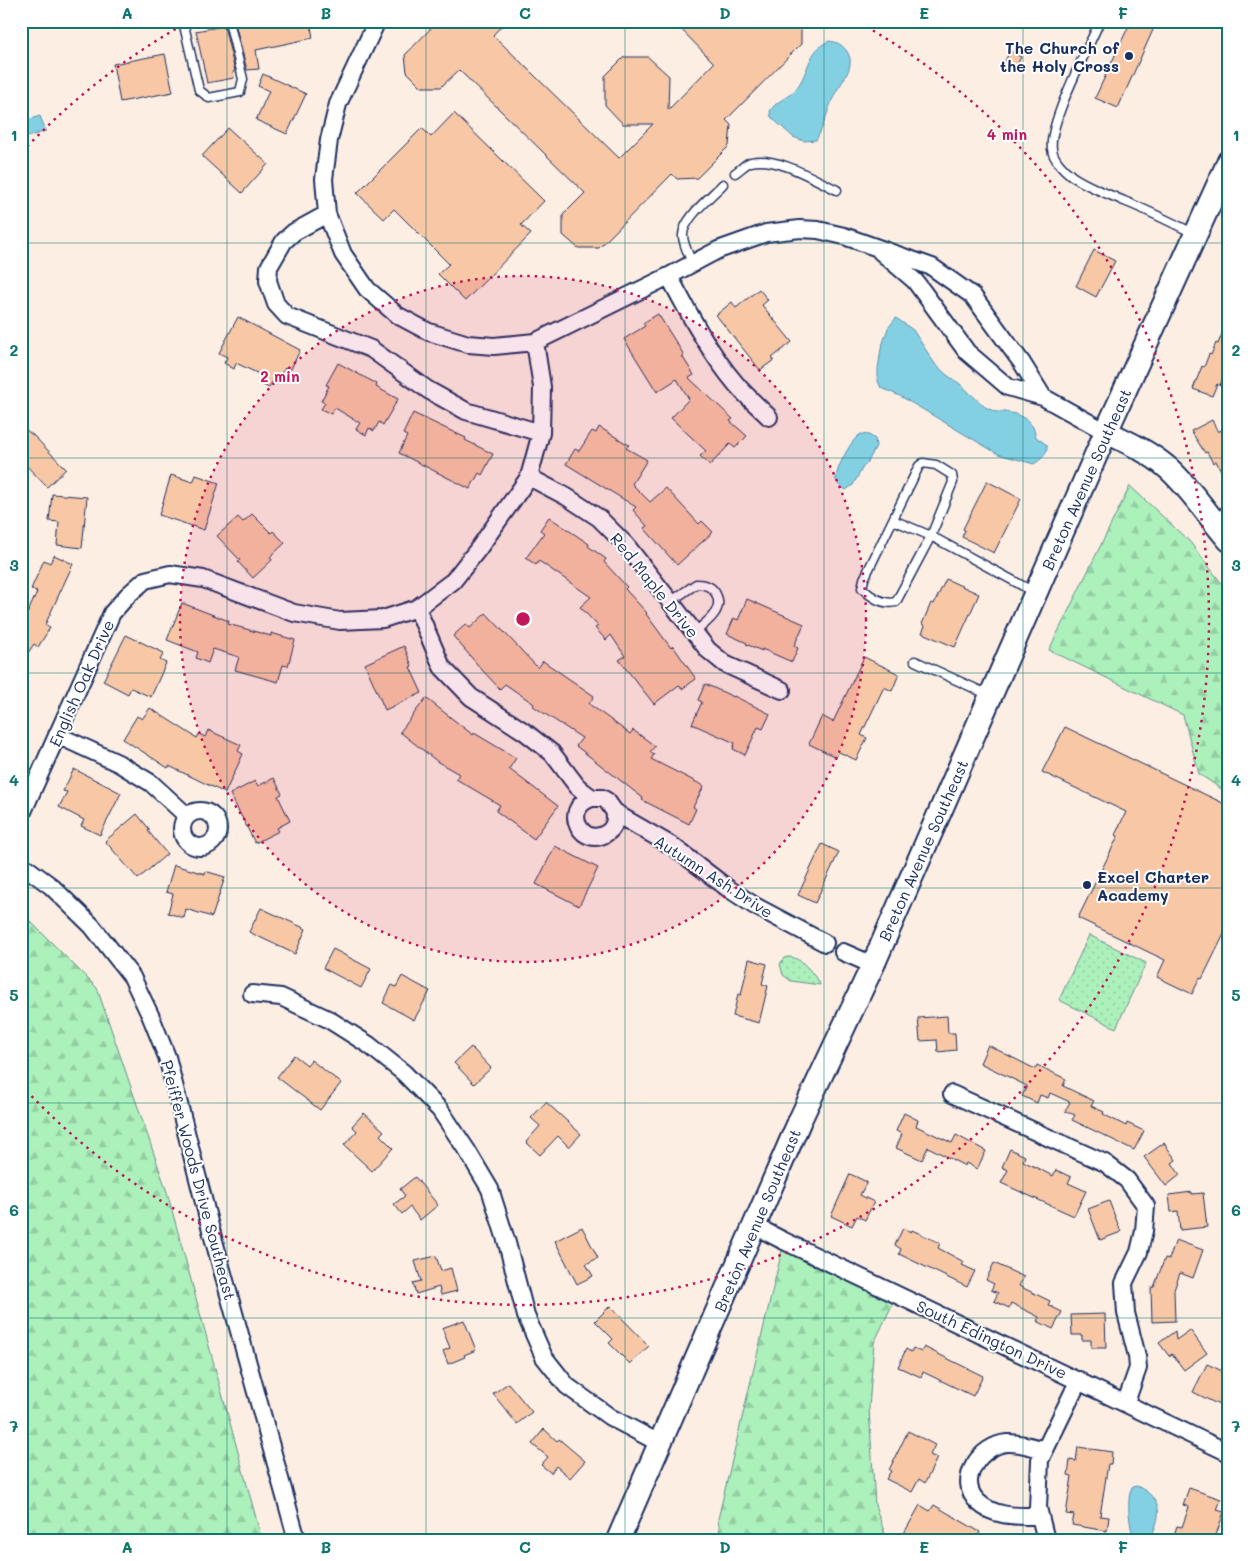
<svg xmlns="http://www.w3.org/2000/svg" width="1250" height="1561" font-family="Mali,sans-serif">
	<defs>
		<pattern id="green-dots" width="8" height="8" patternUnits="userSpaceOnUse" patternTransform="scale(1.25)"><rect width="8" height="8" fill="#acf0bb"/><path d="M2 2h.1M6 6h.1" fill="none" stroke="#93cea3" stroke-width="1.8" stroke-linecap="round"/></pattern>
		<pattern id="forest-firs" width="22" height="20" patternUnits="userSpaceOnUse" patternTransform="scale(1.25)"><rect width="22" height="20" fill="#acf0bb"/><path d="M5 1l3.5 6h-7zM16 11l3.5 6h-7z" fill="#93cea3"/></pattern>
	</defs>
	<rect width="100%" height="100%" fill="#fdeee4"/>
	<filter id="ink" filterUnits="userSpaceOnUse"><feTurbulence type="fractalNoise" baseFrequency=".02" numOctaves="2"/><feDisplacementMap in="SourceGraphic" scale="10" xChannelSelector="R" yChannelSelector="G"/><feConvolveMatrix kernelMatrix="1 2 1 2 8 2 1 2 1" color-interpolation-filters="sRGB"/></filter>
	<g filter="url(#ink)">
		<path fill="url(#green-dots)" stroke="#64908c" d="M 1089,935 L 1146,963 L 1116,1028 L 1059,1000 Z
			M 788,957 C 802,957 811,972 819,982 L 820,985 L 791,981 L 783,975 L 780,964 L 784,958 Z"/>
		<path fill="url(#forest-firs)" stroke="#64908c" d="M 1130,486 L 1190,542 L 1229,593 L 1229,794 L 1199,774 L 1183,715 L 1049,650 Z
			M 21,912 L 97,988 L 167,1192 L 262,1540 L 21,1540 Z
			M 782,1250 L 893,1303 L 874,1343 L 869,1408 L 875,1505 L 887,1540 L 721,1540 L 718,1519 Z"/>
		<path fill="#84d0e3" stroke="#5a90ae" d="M 829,41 C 837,42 841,44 846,50 C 858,66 841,81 834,96 C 827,111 824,127 816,140 L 804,141 L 793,137 L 771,117 L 770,111 C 776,101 786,99 794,91 C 810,74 806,51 829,41 Z
			M 40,116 L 46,131 L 21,139 L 21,122 Z
			M 896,318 L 913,330 L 935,364 L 947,375 L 960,384 L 985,407 L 996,412 L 1006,412 L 1016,414 L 1027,420 L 1033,427 L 1036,437 L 1047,445 C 1048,455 1041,459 1034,464 L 998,454 L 900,396 L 881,388 L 878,381 L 878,369 L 881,349 L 888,328 Z
			M 861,434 L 869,435 L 875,439 L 876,446 L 868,462 L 863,467 L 853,485 L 846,490 C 841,487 837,485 836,479 C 836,468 852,438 861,434 Z
			M 1137,1486 C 1165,1500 1161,1515 1150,1540 L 1135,1540 C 1129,1528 1126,1498 1132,1487 Z"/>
		<path fill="#f7c7a6" stroke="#1b2f5e" d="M 246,21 L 310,21 L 313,38 L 256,50 L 259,69 L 247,70 L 235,23 Z
			M 438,21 L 506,21 L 493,35 L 619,158 L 653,124 L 623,124 L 605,105 L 605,76 L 624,57 L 648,57 L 669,76 L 668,110 L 714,63 L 673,21 L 801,21 L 801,44 L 726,120 L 731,125 L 729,146 L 697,178 L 677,179 L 672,174 L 599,248 L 578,248 L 563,235 L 563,215 L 585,193 L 459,70 L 441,87 L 422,87 L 407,72 L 405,55 Z
			M 1131,21 L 1157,21 L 1118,108 L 1095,98 Z
			M 224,26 L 235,71 L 233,72 L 234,78 L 207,83 L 196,31 Z
			M 1010,51 L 1021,57 L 1015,69 L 1004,63 Z
			M 165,54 L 173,92 L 120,102 L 113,64 Z
			M 263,74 L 306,94 L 287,134 L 256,120 L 269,91 L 258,86 Z
			M 454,113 L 544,201 L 521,225 L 531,234 L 465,301 L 438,274 L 449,264 L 394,209 L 384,219 L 357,193 L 422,128 L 431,137 Z
			M 228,128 L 268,164 L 242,193 L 202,156 Z
			M 1094,250 L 1115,261 L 1096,297 L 1076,286 Z
			M 759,289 L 768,300 L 762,305 L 792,342 L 772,358 L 774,360 L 760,370 L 716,315 L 732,302 L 736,308 Z
			M 658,314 L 684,355 L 682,356 L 694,375 L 689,378 L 733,419 L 730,421 L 747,436 L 735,448 L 730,444 L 710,465 L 700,456 L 706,451 L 671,418 L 689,399 L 677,379 L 657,392 L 624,339 L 645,326 L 643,323 Z
			M 238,317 L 300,350 L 290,371 L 285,368 L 277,384 L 272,382 L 269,388 L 259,383 L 263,376 L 236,363 L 234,369 L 224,363 L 227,357 L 219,353 Z
			M 1228,319 L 1229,376 L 1224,374 L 1220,386 L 1217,384 L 1212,396 L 1193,389 L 1202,366 L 1204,367 L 1209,354 L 1211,355 L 1216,343 L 1218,344 Z
			M 338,363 L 377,384 L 376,387 L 398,399 L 383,425 L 379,422 L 374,431 L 369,428 L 366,435 L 356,429 L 360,423 L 335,408 L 331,414 L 321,409 L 325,403 L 321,401 L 329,386 L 326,385 Z
			M 413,413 L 466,438 L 465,440 L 493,454 L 482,475 L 479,473 L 470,489 L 399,453 L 407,436 L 403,434 Z
			M 1212,420 L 1218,432 L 1221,430 L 1229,446 L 1229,486 L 1216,461 L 1213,463 L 1207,452 L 1205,453 L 1191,431 Z
			M 21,426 L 34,436 L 66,469 L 47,487 L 21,460 Z
			M 599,427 L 629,445 L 626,448 L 647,460 L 632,484 L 650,502 L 666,488 L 699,524 L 702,521 L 713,532 L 677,565 L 644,528 L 647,526 L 633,510 L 636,507 L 566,464 L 575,449 L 579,451 L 592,431 L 596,433 Z
			M 171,475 L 193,482 L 196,475 L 219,483 L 204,530 L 159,515 Z
			M 987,481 L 1021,499 L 994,553 L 962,537 L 965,530 L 963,529 Z
			M 52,494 L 87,497 L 82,548 L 57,545 L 59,522 L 49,521 Z
			M 252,514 L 271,533 L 273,531 L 285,543 L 270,557 L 272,560 L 253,578 L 238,562 L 240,560 L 217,536 L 238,517 L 243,522 Z
			M 549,517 L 589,544 L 588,546 L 606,559 L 604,562 L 627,587 L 625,589 L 647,613 L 646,614 L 671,648 L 673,646 L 696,679 L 682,689 L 679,685 L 654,704 L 619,660 L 625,656 L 611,635 L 606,640 L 595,628 L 598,626 L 580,607 L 591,597 L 539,561 L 536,565 L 526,558 L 544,533 L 540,530 Z
			M 54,555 L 73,564 L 45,625 L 50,628 L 38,647 L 34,644 L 21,663 L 21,610 L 27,614 L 37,592 L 31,589 L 44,560 L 50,563 Z
			M 946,579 L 979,594 L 955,647 L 922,633 L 925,626 L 922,624 L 931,603 L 934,604 Z
			M 747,599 L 804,624 L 794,646 L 798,648 L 792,662 L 762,649 L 762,651 L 746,644 L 747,643 L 727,634 L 734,618 L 738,620 Z
			M 182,603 L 229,621 L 228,624 L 271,636 L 271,633 L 295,640 L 288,666 L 283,665 L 278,682 L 235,670 L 239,657 L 213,649 L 208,663 L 196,658 L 198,652 L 167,640 Z
			M 486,613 L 538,668 L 543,661 L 594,696 L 589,704 L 630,734 L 633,730 L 655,746 L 650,752 L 654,755 L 651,759 L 704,786 L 693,807 L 696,809 L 689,824 L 642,800 L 643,798 L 576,746 L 582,738 L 533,706 L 534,704 L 505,684 L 500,689 L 483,671 L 453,636 L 466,624 L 470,628 Z
			M 126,635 L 164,653 L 160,660 L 166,663 L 151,697 L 131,688 L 128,694 L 103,681 Z
			M 404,646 L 412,666 L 410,667 L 422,693 L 385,710 L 365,664 Z
			M 864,657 L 899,674 L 892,691 L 884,687 L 861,735 L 867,738 L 856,760 L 839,752 L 836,757 L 809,744 L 822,716 L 833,722 Z
			M 705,684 L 734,697 L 734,696 L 770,714 L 763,729 L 758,727 L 745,755 L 733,749 L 735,743 L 692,724 L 702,702 L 698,700 Z
			M 426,698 L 473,735 L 474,733 L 516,758 L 509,769 L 558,806 L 534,839 L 496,811 L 500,805 L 456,779 L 459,774 L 438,762 L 400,732 Z
			M 150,708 L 197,738 L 199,734 L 205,737 L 208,730 L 241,745 L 238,751 L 243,754 L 225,793 L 169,766 L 168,768 L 123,739 L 137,716 L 142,719 Z
			M 1065,727 L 1229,806 L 1229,924 L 1202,979 L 1200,978 L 1192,994 L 1157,977 L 1165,960 L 1078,918 L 1118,836 L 1115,835 L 1126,812 L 1042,772 Z
			M 74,769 L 121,793 L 100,835 L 81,826 L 84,820 L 59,807 L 67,792 L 63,791 Z
			M 274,778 L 282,794 L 278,796 L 290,821 L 277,828 L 279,831 L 255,843 L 230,794 L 255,781 L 258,786 Z
			M 137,814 L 150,830 L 148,831 L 167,854 L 138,879 L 105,841 Z
			M 822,844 L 839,852 L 815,903 L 798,895 Z
			M 555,846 L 598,868 L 579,906 L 536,884 Z
			M 174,865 L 205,874 L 205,871 L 225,877 L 212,917 L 186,909 L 184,918 L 168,913 L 173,894 L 166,892 Z
			M 261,908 L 306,929 L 295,954 L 249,932 Z
			M 333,949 L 371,969 L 361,988 L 323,968 Z
			M 749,959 L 767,964 L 762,984 L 768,986 L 759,1023 L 733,1016 L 738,994 L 741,995 Z
			M 402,976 L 430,991 L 414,1020 L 383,1003 L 392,985 L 396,987 Z
			M 947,1016 L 948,1033 L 955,1033 L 956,1050 L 938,1052 L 937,1040 L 920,1041 L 918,1018 Z
			M 988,1045 L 1035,1069 L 1037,1065 L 1066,1079 L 1063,1086 L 1094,1101 L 1091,1106 L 1104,1112 L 1103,1114 L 1126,1126 L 1127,1123 L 1144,1131 L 1134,1150 L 1072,1120 L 1075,1115 L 1065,1111 L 1070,1102 L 1050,1093 L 1048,1098 L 1040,1095 L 1037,1103 L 1022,1096 L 1027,1086 L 980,1063 Z
			M 471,1047 L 491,1068 L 474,1084 L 454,1063 Z
			M 294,1055 L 307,1065 L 311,1060 L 341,1083 L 320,1110 L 277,1077 Z
			M 546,1102 L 581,1134 L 569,1147 L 558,1136 L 540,1155 L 526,1142 L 540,1126 L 531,1118 Z
			M 364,1113 L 384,1131 L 380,1135 L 393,1148 L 372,1171 L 344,1145 L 357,1131 L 352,1126 Z
			M 904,1113 L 918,1120 L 916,1126 L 952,1143 L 956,1135 L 986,1151 L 977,1169 L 966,1163 L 965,1166 L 928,1147 L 922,1160 L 896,1148 L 902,1134 L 896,1131 Z
			M 1164,1143 L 1176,1160 L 1172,1163 L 1180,1175 L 1166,1186 L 1144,1157 Z
			M 1010,1149 L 1025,1156 L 1023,1161 L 1053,1176 L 1056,1170 L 1071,1177 L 1068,1183 L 1086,1191 L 1074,1216 L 1001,1183 L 1008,1170 L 1002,1167 Z
			M 850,1174 L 867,1182 L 860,1195 L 874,1202 L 865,1220 L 857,1216 L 852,1226 L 831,1216 Z
			M 415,1177 L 438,1205 L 420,1220 L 410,1207 L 402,1214 L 394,1204 L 405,1196 L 400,1189 Z
			M 1192,1192 L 1192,1194 L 1203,1193 L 1207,1227 L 1180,1230 L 1178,1211 L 1171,1212 L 1169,1195 Z
			M 1109,1201 L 1121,1232 L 1100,1240 L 1088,1209 Z
			M 582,1227 L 598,1258 L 586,1264 L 593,1276 L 577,1284 L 555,1241 Z
			M 903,1228 L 911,1232 L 912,1230 L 940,1243 L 938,1248 L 964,1262 L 962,1265 L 975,1271 L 967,1287 L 899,1254 L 901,1249 L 895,1245 Z
			M 1176,1240 L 1203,1250 L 1193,1278 L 1180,1273 L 1174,1290 L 1175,1321 L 1152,1322 L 1151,1288 L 1154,1287 L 1165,1258 L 1169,1259 Z
			M 436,1256 L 441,1271 L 451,1268 L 457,1291 L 441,1295 L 439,1287 L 416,1294 L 413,1283 L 421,1281 L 415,1261 Z
			M 994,1263 L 1024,1277 L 1019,1286 L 1050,1301 L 1048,1305 L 1062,1312 L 1053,1329 L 1037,1321 L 1039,1317 L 1011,1303 L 1009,1308 L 994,1301 L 998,1293 L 991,1290 L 994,1284 L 986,1280 Z
			M 610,1306 L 649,1346 L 630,1364 L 609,1343 L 613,1339 L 595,1321 Z
			M 1105,1314 L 1106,1348 L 1091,1348 L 1091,1340 L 1082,1340 L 1082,1335 L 1072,1335 L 1071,1315 Z
			M 464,1320 L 476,1350 L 464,1355 L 465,1357 L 448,1364 L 443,1351 L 450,1348 L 442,1328 Z
			M 1190,1330 L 1207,1353 L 1184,1370 L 1172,1354 L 1169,1356 L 1159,1343 L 1175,1331 L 1176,1340 Z
			M 924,1347 L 983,1376 L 973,1396 L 923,1372 L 921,1377 L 898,1367 L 906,1349 L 911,1352 L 913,1348 L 921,1352 Z
			M 1207,1364 L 1229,1374 L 1229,1406 L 1225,1404 L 1223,1407 L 1193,1392 Z
			M 508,1383 L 532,1412 L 517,1424 L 493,1394 Z
			M 544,1429 L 557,1441 L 559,1439 L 585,1461 L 570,1478 L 556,1466 L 551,1473 L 541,1465 L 548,1457 L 532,1444 Z
			M 908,1431 L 935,1445 L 930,1455 L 937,1458 L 925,1483 L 919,1479 L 912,1492 L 886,1479 L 891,1471 L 889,1470 Z
			M 1078,1447 L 1112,1452 L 1111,1464 L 1108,1464 L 1100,1516 L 1109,1517 L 1107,1531 L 1072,1525 L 1074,1515 L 1066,1514 L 1072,1476 L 1068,1475 L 1070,1460 L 1076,1461 Z
			M 1189,1488 L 1221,1499 L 1217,1510 L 1224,1512 L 1215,1538 L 1210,1536 L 1209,1540 L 1179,1540 L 1173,1538 L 1177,1526 L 1182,1527 L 1189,1507 L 1183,1505 Z
			M 920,1505 L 930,1511 L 934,1505 L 980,1532 L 976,1540 L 912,1540 L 903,1535 Z"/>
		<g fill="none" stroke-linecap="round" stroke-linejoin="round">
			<defs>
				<path id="lane" d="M 183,21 L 199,90 L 209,98 L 240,92 L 243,79 L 229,21
					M 1100,21 C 1088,48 1048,124 1052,149 C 1053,159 1064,170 1072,176 C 1088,187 1106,193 1124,201 C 1147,210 1171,222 1193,233
					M 735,173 C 740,170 746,163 751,162 C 777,156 814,179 837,190
					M 692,263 C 689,255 684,246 683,237 C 681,220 712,196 723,184
					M 893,520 L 931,536 L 953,482 L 952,475 L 936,465 L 923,463 L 919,466 L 864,579 L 862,588 C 871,597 883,605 896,602 L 931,536 L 1034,592
					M 670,602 L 696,584 C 705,584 712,586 716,594 C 725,611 705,623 694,633
					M 915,661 L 989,695"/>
				<path id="street" d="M 377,21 L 338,104 L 329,140 L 324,179 L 327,214 L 343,254 L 367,289 L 397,315 L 429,332 L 468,344 L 494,346 L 535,342 L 669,276 L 718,250 L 766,233 L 800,229 L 818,230 L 844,236 L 932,267 L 973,296 L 1022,363 L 1043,397
					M 327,214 L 294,232 L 284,241 L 269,267 L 268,281 L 276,304 L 287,316 L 371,349 L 428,390 L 466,411 L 541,433
					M 881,252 L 915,281 L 967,352 L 1008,387 L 1043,397 L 1106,432
					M 669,276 C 689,314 709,352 736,384 C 746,396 758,406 769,417
					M 529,477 L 567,497 L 599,518 L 626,545 L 708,650 L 725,664 L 782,690
					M 1216,525 L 1229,513
					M 417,608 L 442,667 L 471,697 L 525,732 L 552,753 L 577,786 L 584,792 L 592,798 L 602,798 L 607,801 L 614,811 L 622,817 L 674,847 L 726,887 L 755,906 L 825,943
					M 57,735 L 118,763 L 151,783 L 187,816
					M 592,798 C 559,809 584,851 608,832 C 615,827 616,819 614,811
					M182 829a18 18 0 1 1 36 0a18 18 0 1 1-36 0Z
					M 21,816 L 112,613 L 128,595 L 145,580 L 170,574 L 203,579 L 294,613 L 340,621 L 383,619 L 417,608 L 453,581 L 479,548 L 529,477 L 541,433 L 542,387 L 535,342
					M 21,864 L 51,886 L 92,926 L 132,977 L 151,1017 L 167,1057 L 211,1230 L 297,1540
					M 843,952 L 873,965
					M 252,994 L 281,997 L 328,1019 L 369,1045 L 404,1073 L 440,1110 L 468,1152 L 490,1189 L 507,1243 L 526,1316 L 544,1357 L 567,1386 L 610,1417 L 661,1444
					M 952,1094 L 1105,1163 L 1127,1180 L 1146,1206 L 1144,1231 L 1139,1252 L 1124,1283 L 1126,1313 L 1137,1356 L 1138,1368 L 1126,1402
					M 755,1226 L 782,1240 L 1229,1453
					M 1040,1516 C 1019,1516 995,1518 978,1502 C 955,1480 981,1445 1007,1443 C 1019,1442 1033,1447 1045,1450
					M 1046,1540 L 1038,1508 L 1040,1460 L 1079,1380"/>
				<path id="secondary" d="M 1106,432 C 1128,442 1151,453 1169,469 C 1192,490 1209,517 1229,540
					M 618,1540 L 800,1120 L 873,965 L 1106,432 L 1229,161"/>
			</defs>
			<use href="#lane" stroke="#1b2f5e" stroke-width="11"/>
			<use href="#street" stroke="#1b2f5e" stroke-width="20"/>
			<use href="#secondary" stroke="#1b2f5e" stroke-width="26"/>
			<use href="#lane" stroke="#fff" stroke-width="8"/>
			<use href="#street" stroke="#fff" stroke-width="16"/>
			<use href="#secondary" stroke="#fff" stroke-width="22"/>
		</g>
	</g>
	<path fill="none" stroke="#0f766e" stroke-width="1" stroke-opacity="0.55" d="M 227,21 L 227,1540M 426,21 L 426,1540M 625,21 L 625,1540M 824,21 L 824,1540M 1023,21 L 1023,1540M 21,243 L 1229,243M 21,458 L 1229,458M 21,673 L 1229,673M 21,888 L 1229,888M 21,1103 L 1229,1103M 21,1318 L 1229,1318"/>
	<circle cx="523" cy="619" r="343" fill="#c2185b" fill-opacity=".12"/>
	<g fill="none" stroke="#c2185b" stroke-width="2.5" stroke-dasharray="2.5 5">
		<circle cx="523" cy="619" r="343"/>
		<path d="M22 152A685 685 0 0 1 186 23M860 23A685 685 0 1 1 22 1086"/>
	</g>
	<g fill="#1b2f5e" stroke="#fff" stroke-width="2">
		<circle cx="1129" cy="56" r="5"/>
		<circle cx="1087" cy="885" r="5"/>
	</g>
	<g text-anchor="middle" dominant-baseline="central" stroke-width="4" stroke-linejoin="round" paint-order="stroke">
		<g font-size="16" font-weight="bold" fill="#1b2f5e" stroke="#fff" text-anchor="end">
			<text x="1119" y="47">The Church of<tspan x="1119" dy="18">the Holy Cross</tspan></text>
			<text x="1097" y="876" text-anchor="start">Excel Charter<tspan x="1097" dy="18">Academy</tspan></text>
		</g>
		<g font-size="16" fill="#1b2f5e" stroke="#fff">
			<text transform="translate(1086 479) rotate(-66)">Breton Avenue Southeast</text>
			<text transform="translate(655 585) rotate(51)">Red Maple Drive</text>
			<text transform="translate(81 683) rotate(-66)">English Oak Drive</text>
			<text transform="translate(923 850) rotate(-66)">Breton Avenue Southeast</text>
			<text transform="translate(714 876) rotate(33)">Autumn Ash Drive</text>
			<text transform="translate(199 1180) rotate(75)">Pfeiffer Woods Drive Southeast</text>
			<text transform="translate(757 1220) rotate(-67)">Breton Avenue Southeast</text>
			<text transform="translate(992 1339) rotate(25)">South Edington Drive</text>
		</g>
	</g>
	<circle cx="523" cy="619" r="8" fill="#c2185b" stroke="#fff" stroke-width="2.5"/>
	<g font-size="15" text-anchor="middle" font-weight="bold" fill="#c2185b" stroke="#fff" stroke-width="4" stroke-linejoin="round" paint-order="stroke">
		<text x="1007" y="140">4 min</text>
		<text x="280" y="382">2 min</text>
	</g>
	<rect width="1250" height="1561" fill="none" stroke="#fff" stroke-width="55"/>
	<rect x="28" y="28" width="1194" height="1506" fill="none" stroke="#0f766e" stroke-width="2"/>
	<g font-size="16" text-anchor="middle" font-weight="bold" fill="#0f766e">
		<text x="127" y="19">A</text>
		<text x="326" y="19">B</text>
		<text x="525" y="19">C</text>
		<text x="725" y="19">D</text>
		<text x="924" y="19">E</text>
		<text x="1123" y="19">F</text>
		<text x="14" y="141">1</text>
		<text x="1236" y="141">1</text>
		<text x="14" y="356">2</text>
		<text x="1236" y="356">2</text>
		<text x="14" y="571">3</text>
		<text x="1236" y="571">3</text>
		<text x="14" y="786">4</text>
		<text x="1236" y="786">4</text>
		<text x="14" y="1001">5</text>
		<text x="1236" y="1001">5</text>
		<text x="14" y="1216">6</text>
		<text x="1236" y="1216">6</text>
		<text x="14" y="1432">7</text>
		<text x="1236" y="1432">7</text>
		<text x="127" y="1553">A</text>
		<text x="326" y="1553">B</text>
		<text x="525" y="1553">C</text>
		<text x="725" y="1553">D</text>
		<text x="924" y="1553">E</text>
		<text x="1123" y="1553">F</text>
	</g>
</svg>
